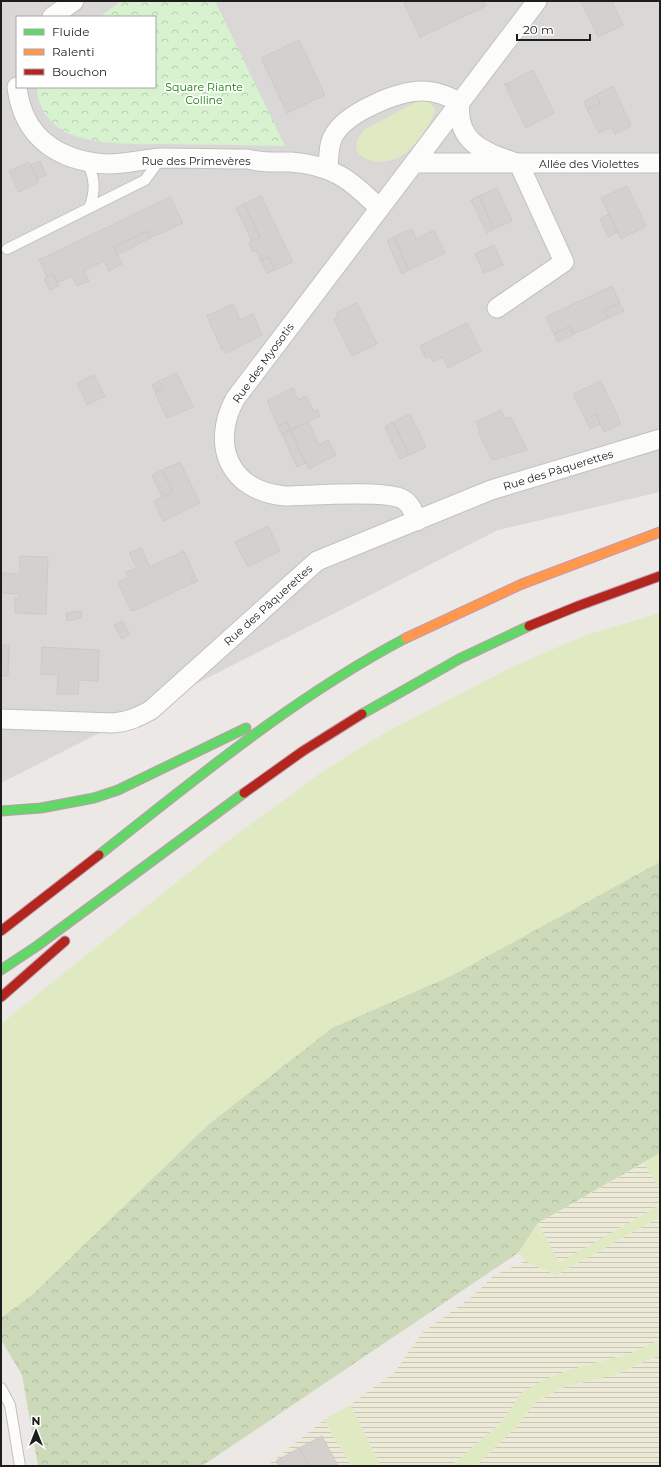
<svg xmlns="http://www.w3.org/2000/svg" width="661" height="1467" font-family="Montserrat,sans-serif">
	<defs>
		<pattern id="farmland-rules" width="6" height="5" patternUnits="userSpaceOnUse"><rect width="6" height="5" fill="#ede9d7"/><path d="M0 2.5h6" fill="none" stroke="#cbc7b8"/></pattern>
		<pattern id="forest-crowns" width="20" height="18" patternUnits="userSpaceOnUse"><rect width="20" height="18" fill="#ccdab9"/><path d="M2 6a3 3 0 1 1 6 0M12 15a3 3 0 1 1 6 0" fill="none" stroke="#afbb9f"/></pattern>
		<pattern id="park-crowns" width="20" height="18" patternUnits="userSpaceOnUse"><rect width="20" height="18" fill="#d6f2cf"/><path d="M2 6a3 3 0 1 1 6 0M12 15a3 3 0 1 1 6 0" fill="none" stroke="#b7cfb1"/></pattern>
	</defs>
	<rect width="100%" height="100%" fill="#ebe8e5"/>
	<path fill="#dad8d7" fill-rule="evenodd" d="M 1,1 L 660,1 L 660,492 L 498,530 L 1,783 ZM 17,17 L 155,17 L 155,87 L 17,87 Z"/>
	<path fill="url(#farmland-rules)" d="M 644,1163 L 660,1190 L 660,1205 L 559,1263 L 538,1223 Z
		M 660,1217 L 660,1340 L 632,1353 L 569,1370 L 520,1394 L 504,1420 L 451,1466 L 381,1466 L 350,1405 L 395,1372 L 422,1333 L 473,1296 L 493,1276 L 525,1261 L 556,1275 Z
		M 660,1355 L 660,1466 L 476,1466 L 516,1427 L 536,1402 L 566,1386 L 599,1379 Z
		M 324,1420 L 351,1466 L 266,1466 L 269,1464 Z"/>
	<path fill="#e0eac2" d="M 420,100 L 429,101 L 434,108 L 435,112 C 427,129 413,152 395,159 C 372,168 342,154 364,130 Z
		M 660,613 L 660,862 L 451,976 L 332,1028 L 209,1124 L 32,1295 L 1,1318 L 1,1024 L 224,844 L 322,772 L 383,734 L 516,665 L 586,635 Z
		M 660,1153 L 660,1190 L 644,1163 Z
		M 660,1205 L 660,1217 L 556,1275 L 525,1261 L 518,1253 L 538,1223 L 559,1263 Z
		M 660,1340 L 660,1355 L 655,1357 L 615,1375 L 566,1386 L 536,1402 L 516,1427 L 476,1466 L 451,1466 L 504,1420 L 520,1394 L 543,1380 L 569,1370 L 632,1353 Z
		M 350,1405 L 381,1466 L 351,1466 L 324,1420 Z"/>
	<path fill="url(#forest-crowns)" d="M 660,862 L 660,1153 L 538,1223 L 518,1253 L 202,1466 L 38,1466 L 22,1375 L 1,1340 L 1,1318 L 32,1295 L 209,1124 L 332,1028 L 451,976 Z"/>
	<path fill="url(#park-crowns)" d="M 121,1 L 215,1 L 285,146 C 246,145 208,145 169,144 C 137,144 101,146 70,134 C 51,126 37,108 37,87 L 155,87 L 155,17 L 100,17 Z"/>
	<path fill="#d3d0ce" stroke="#cec9c6" d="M 403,1 L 484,1 L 486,6 L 420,37 Z
		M 581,1 L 612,1 L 623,25 L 598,37 Z
		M 299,40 L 325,95 L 287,113 L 261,58 Z
		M 533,70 L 554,113 L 526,128 L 507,89 L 510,88 L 508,83 Z
		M 508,83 L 510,88 L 507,89 L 504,84 Z
		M 613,86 L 631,126 L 615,134 L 611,127 L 599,133 L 587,109 L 600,103 L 596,95 Z
		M 596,95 L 600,103 L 587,109 L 584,101 Z
		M 40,161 L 46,175 L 37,179 L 31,165 Z
		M 29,162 L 39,182 L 19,192 L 9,171 Z
		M 627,186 L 646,226 L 621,239 L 601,198 Z
		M 497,188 L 512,221 L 494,229 L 479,196 Z
		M 261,196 L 293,262 L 275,270 L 269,257 L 261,261 L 256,250 L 253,252 L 249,243 L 260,237 L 244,204 Z
		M 479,196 L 494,229 L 487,233 L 471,200 Z
		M 170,197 L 183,223 L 150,238 L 147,231 L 114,247 L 122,264 L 109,271 L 104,261 L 84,271 L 89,281 L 77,286 L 72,276 L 57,283 L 53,274 L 47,277 L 39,260 Z
		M 244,204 L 260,237 L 252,241 L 236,208 Z
		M 609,214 L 617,232 L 608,237 L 600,219 Z
		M 412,229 L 416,239 L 434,230 L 445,253 L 409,270 L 394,237 Z
		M 147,231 L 150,238 L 117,255 L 114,247 Z
		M 394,237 L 409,270 L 402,274 L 387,241 Z
		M 494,245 L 503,265 L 484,273 L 475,254 Z
		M 269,257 L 275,270 L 267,273 L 261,261 Z
		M 53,274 L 59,286 L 50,290 L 44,279 Z
		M 612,286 L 620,303 L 604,310 L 608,318 L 574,334 L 570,326 L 554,334 L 546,317 Z
		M 357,303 L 377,344 L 352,356 L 334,319 L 338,317 L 336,313 Z
		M 620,303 L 624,311 L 608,318 L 604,310 Z
		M 233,304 L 240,320 L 253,314 L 262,335 L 226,353 L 224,349 L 222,350 L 207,316 Z
		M 467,323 L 481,351 L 448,368 L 443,357 L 433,362 L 430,356 L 426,358 L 420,346 Z
		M 570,326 L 574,334 L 558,342 L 554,334 Z
		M 177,373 L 193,407 L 167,418 L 155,392 L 163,388 L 159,381 Z
		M 94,375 L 105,396 L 87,405 L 77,383 Z
		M 159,381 L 163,388 L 155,392 L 152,385 Z
		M 601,381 L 621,424 L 604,432 L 596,414 L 586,420 L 573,394 Z
		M 293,388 L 298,400 L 306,396 L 314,411 L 317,409 L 320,416 L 290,430 L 287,422 L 278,426 L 267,401 Z
		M 501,410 L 505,419 L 511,417 L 527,450 L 492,460 L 478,432 L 480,430 L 476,422 Z
		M 410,414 L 426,447 L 409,455 L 393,422 Z
		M 596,414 L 600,424 L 590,429 L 586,420 Z
		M 308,421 L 319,445 L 328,440 L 336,455 L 309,469 L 290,430 Z
		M 287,422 L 290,430 L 282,434 L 278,426 Z
		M 393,422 L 409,455 L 400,459 L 385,427 Z
		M 290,430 L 306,463 L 297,467 L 282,434 Z
		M 180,462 L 200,503 L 163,521 L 154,501 L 173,492 L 162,470 Z
		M 162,470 L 173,492 L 162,497 L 152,475 Z
		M 268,526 L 280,551 L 248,567 L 235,542 Z
		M 141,548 L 150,567 L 184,551 L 195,576 L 191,578 L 193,583 L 136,610 L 131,611 L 118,582 L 129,577 L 126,572 L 137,568 L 129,553 Z
		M 20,556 L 48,557 L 46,614 L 15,613 L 15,598 L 19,599 L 19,594 L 1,593 L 2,573 L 20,574 Z
		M 195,576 L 198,581 L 193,583 L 191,578 Z
		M 81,611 L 82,618 L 67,621 L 66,613 Z
		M 122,621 L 130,634 L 122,639 L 114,625 Z
		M 1,645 L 9,645 L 8,676 L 1,676 Z
		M 42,647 L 99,650 L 98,681 L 79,680 L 78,694 L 57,694 L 58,675 L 41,674 Z
		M 322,1436 L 338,1466 L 309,1466 L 299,1448 Z
		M 299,1448 L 309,1466 L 279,1466 L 276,1461 Z"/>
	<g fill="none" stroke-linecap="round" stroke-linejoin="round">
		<defs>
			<path id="lane" d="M 87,162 C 95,178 96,191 89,208
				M 7,249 L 145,180 L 161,158
				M 1,1388 L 10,1405 L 20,1466"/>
			<path id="street" d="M 52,17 L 74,1
				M 17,87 C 23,138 59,161 107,164 C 126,164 144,159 162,158 C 191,158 219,159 248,159 C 261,163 277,162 291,162 C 332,165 350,179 379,208
				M 414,163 L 660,163
				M 328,169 C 329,158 328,144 334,135 C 346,113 397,91 422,91 C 436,91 447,96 460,102 C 455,144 486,152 519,164
				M 497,308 L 564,262 L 519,164
				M 417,521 C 414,514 411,504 404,500 C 388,489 308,496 285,496 C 230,491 210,446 235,399 L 537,1
				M 1,719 L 113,723 C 128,722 138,717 151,710 L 317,561 L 491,490 L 660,439"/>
			<path id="fast" d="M 362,714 L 459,659 L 529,626
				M 1,811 L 41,808 L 94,798 L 118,790 L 246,728
				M 99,855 C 197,778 294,697 406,638
				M 1,970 L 37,946 L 244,793"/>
			<path id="slow" d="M 406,638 L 522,584 L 660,532"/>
			<path id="jam" d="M 529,626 L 578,606 L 660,576
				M 244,793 L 303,751 L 362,714
				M 1,931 L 99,855
				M 1,997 L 65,941"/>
		</defs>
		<use href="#lane" stroke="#c2c1c0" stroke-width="12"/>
		<use href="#street" stroke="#c2c1c0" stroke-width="21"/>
		<use href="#fast" stroke="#c19baf" stroke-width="11"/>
		<use href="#slow" stroke="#c19baf" stroke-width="11"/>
		<use href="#jam" stroke="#c19baf" stroke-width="11"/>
		<use href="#lane" stroke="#fcfcfb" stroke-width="10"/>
		<use href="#street" stroke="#fcfcfb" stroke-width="19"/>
		<use href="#fast" stroke="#63d668" stroke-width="9"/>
		<use href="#slow" stroke="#ff974d" stroke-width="9"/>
		<use href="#jam" stroke="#b3261e" stroke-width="9"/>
	</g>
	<g text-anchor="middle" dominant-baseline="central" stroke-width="3.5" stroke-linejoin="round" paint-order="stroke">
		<g font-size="11" fill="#177e08" stroke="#fff">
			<text x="204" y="87">Square Riante<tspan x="204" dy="13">Colline</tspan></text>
		</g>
		<g font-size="11" fill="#1d1d1d" stroke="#fff">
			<text x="196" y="161">Rue des Primevères</text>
			<text x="589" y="164">Allée des Violettes</text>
			<text transform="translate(263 363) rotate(-54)">Rue des Myosotis</text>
			<text transform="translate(558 470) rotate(-17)">Rue des Pâquerettes</text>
			<text transform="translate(268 605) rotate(-42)">Rue des Pâquerettes</text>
		</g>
	</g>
	<rect width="661" height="1467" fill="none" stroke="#1d1d1d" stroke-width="4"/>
	<rect x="16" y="16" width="140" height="72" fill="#ffffff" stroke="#a5a5a5"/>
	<rect x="24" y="29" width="20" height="6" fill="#63d668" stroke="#a5a5a5"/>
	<text x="52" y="36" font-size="12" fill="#1d1d1d">Fluide</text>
	<rect x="24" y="49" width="20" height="6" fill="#ff974d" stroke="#a5a5a5"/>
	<text x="52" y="56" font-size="12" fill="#1d1d1d">Ralenti</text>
	<rect x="24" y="69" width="20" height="6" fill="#b3261e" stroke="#a5a5a5"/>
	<text x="52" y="76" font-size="12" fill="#1d1d1d">Bouchon</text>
	<g transform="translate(36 1431)" stroke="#ffffff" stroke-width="3" paint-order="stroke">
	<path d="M0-3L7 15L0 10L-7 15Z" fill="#1d1d1d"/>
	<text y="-6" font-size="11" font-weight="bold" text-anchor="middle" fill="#1d1d1d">N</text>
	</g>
	<path d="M517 34v6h73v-6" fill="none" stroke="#1d1d1d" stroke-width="2"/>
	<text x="523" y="34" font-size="12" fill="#1d1d1d" stroke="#ffffff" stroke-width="3" paint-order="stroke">20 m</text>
</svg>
